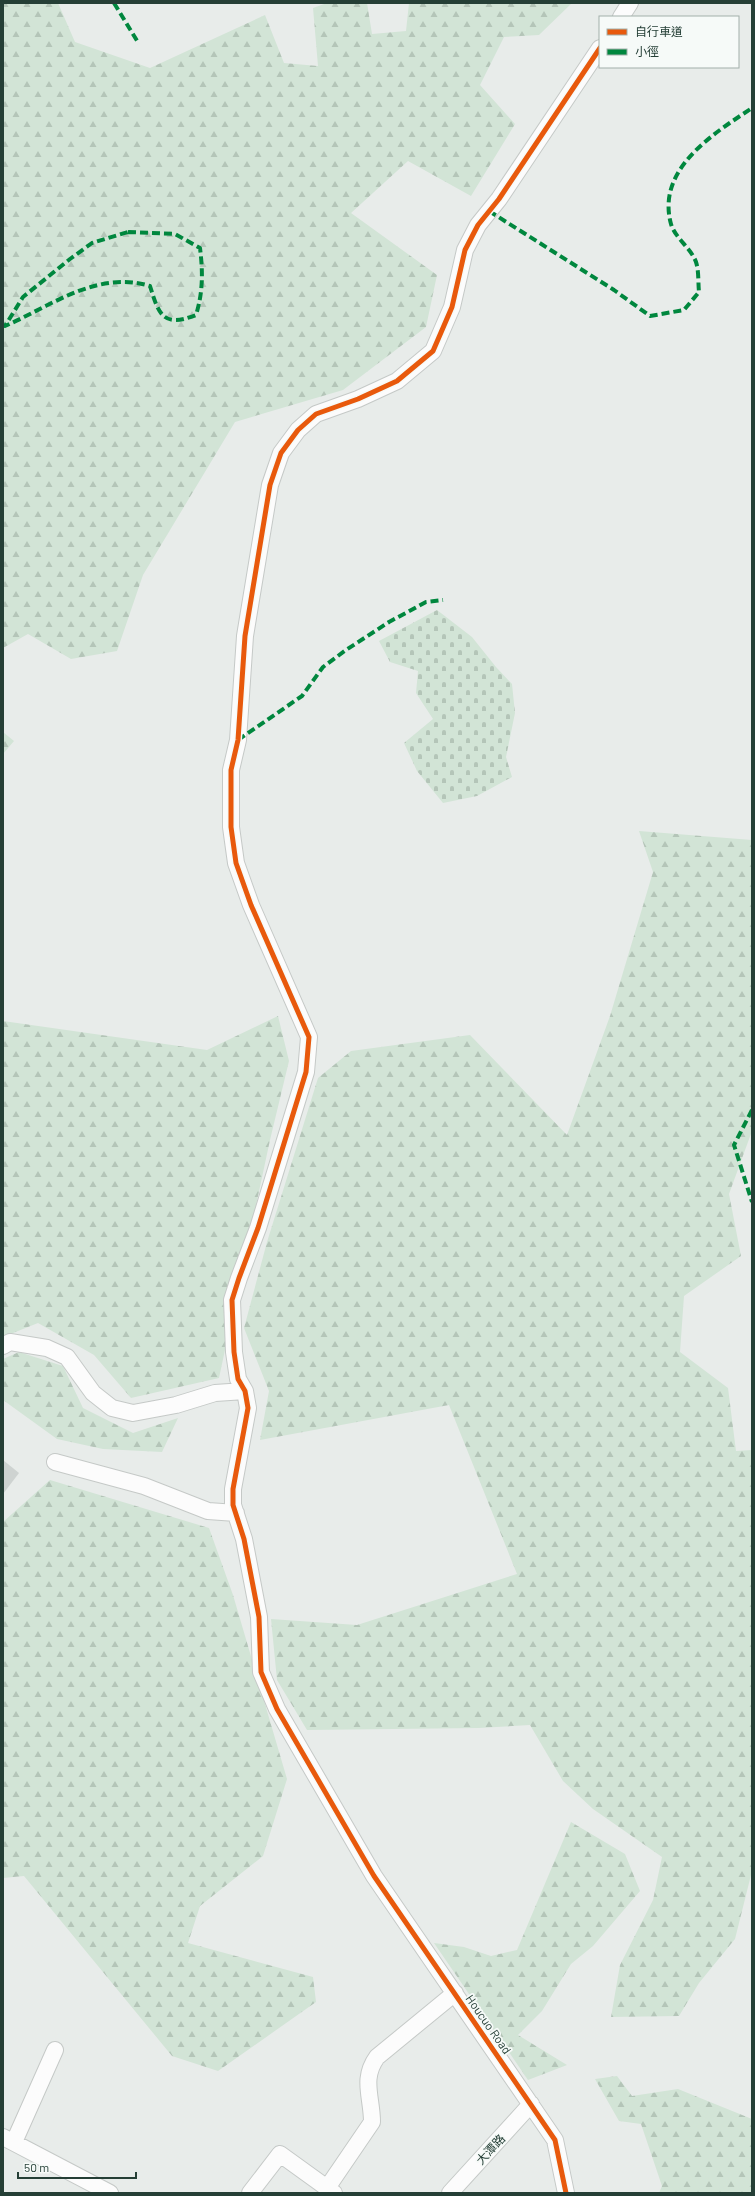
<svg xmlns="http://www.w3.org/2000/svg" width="755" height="2196" font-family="Barlow,'Noto Sans TC',sans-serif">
	<defs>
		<pattern id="forest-firs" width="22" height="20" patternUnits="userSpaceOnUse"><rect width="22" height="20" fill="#d2e4d6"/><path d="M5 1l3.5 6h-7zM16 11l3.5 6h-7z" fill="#b4c5b8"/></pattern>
		<pattern id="cemetery-stones" width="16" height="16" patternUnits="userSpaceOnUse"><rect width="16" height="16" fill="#d2e4d6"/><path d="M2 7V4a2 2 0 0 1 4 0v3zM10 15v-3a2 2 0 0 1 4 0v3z" fill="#b4c5b8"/></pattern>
	</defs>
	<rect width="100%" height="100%" fill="#e8ecea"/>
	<path fill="url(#forest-firs)" d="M 3,3 L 58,3 L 75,42 L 150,68 L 265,15 L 284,63 L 318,66 L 313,8 L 327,3 L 367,3 L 372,34 L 406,31 L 409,3 L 572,3 L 539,35 L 504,37 L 480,85 L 515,124 L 471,196 L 408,161 L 351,213 L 437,275 L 426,327 L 343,390 L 235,422 L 143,575 L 117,651 L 71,659 L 28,634 L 3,648 Z
		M 3,732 L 14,741 L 3,754 Z
		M 639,831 L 752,840 L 752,1131 L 729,1194 L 741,1256 L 684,1296 L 680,1352 L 728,1388 L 736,1451 L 752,1450 L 752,1871 L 735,1939 L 699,1983 L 679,2016 L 611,2017 L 620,1965 L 653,1900 L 662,1857 L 593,1809 L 563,1781 L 530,1725 L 479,1728 L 307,1730 L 277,1680 L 271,1619 L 357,1625 L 517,1574 L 449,1405 L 260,1440 L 269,1391 L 244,1328 L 267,1242 L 318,1078 L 351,1051 L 470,1035 L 567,1135 L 610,1016 L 653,872 Z
		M 278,1016 L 289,1061 L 270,1140 L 219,1378 L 131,1398 L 94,1355 L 38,1323 L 3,1337 L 3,1021 L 207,1050 Z
		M 19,1352 L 63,1366 L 83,1408 L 133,1433 L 178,1418 L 162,1452 L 103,1449 L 57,1439 L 3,1400 L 3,1359 Z
		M 50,1480 L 209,1528 L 233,1595 L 287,1779 L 263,1856 L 200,1906 L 188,1943 L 313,1977 L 316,2002 L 218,2071 L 172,2056 L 24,1876 L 3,1878 L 3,1522 Z
		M 571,1822 L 625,1854 L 640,1891 L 593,1946 L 571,1964 L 542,2011 L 518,2035 L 567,2065 L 528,2080 L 434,1943 L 464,1947 L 491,1956 L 517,1950 Z
		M 617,2076 L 632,2096 L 678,2089 L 752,2119 L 752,2193 L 659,2193 L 662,2186 L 641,2124 L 619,2121 L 595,2079 Z"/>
	<path fill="url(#cemetery-stones)" d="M 437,610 L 472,637 L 496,667 L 512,684 L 515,713 L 506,757 L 512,777 L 477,796 L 443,803 L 417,771 L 404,743 L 433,719 L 416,693 L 418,671 L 390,662 L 379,641 Z"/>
	<path fill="#ced3d1" d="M 3,1460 L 19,1473 L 3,1494 Z"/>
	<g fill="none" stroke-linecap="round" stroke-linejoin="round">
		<defs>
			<path id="minor" d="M 621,17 L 630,3
				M 3,1346 L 10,1342 L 47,1348 L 67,1357 L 93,1393 L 112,1408 L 133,1413 L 176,1405 L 215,1393 L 245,1391
				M 55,1462 L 144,1486 L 208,1511 L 236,1513
				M 3,2137 L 110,2193
				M 14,2142 L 55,2050
				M 327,2188 L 372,2122 C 372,2097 361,2079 377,2057 L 455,1993
				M 250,2193 L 280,2154 L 334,2193
				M 450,2193 L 531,2104
				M 566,2193 L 555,2140 L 374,1876 L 277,1709 L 261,1672 L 259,1617 L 244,1539 L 233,1505 L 233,1489 L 248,1408 L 245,1391 L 238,1379 L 234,1352 L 232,1300 L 239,1278 L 258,1228 L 306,1072 L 309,1037 L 251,905 L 236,863 L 231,827 L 231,770 L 238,740 L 245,636 L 270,485 L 281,453 L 298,430 L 316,414 L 358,399 L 397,381 L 433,351 L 452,307 L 465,250 L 478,225 L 499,199 L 600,48"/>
		</defs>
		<use href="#minor" stroke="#c5c9c7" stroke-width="18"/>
		<use href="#minor" stroke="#fcfcfc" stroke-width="16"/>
		<path stroke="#00873e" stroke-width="4" stroke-dasharray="8 4" stroke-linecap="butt" d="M 114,3 L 139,44
			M 489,211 L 614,290 L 650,316 L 684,310 L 699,292 C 698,283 699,271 696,262 C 691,248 675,238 671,224 C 656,169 713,134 752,108
			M 128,232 L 175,234 L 200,248 C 203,272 203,292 196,315 C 163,328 159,315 150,286 C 97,270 51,306 5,326 L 23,297 L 70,259 L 92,243 Z
			M 238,740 L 302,696 L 323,667 L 346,650 L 389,622 L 426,602 L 443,600
			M 752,1110 L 734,1145 L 752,1202"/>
		<defs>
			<path id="cycleway" d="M 566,2193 L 555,2140 L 374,1876 L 277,1709 L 261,1672 L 259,1617 L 244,1539 L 233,1505 L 233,1489 L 248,1408 L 245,1391 L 238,1379 L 234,1352 L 232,1300 L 239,1278 L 258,1228 L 306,1072 L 309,1037 L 251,905 L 236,863 L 231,827 L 231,770 L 238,740 L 245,636 L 270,485 L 281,453 L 298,430 L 316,414 L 358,399 L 397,381 L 433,351 L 452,307 L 465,250 L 478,225 L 499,199 L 600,48"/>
		</defs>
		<use href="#cycleway" stroke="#f6faf8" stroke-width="8"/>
		<use href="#cycleway" stroke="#e8590c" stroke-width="5"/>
	</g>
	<g text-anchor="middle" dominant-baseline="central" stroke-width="3.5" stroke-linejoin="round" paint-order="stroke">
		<g font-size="12" fill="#253f36" stroke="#f6faf8">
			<text transform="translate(489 2024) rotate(55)">Houcuo Road</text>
			<text transform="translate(490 2149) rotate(-47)">大潭路</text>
		</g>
	</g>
	<rect width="755" height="2196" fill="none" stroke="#253f36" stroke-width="8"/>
	<rect x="599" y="16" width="140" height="52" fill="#f6faf8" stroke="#a2afaa"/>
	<rect x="607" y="29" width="20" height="6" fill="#e8590c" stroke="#a2afaa"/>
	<text x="635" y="36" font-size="12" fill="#253f36">自行車道</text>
	<rect x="607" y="49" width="20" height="6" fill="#00873e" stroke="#a2afaa"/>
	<text x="635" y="56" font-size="12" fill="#253f36">小徑</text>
	<path d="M18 2172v6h118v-6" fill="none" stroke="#253f36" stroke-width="2"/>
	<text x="24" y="2172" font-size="12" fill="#253f36" stroke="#f6faf8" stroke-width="3" paint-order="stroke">50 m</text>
</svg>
